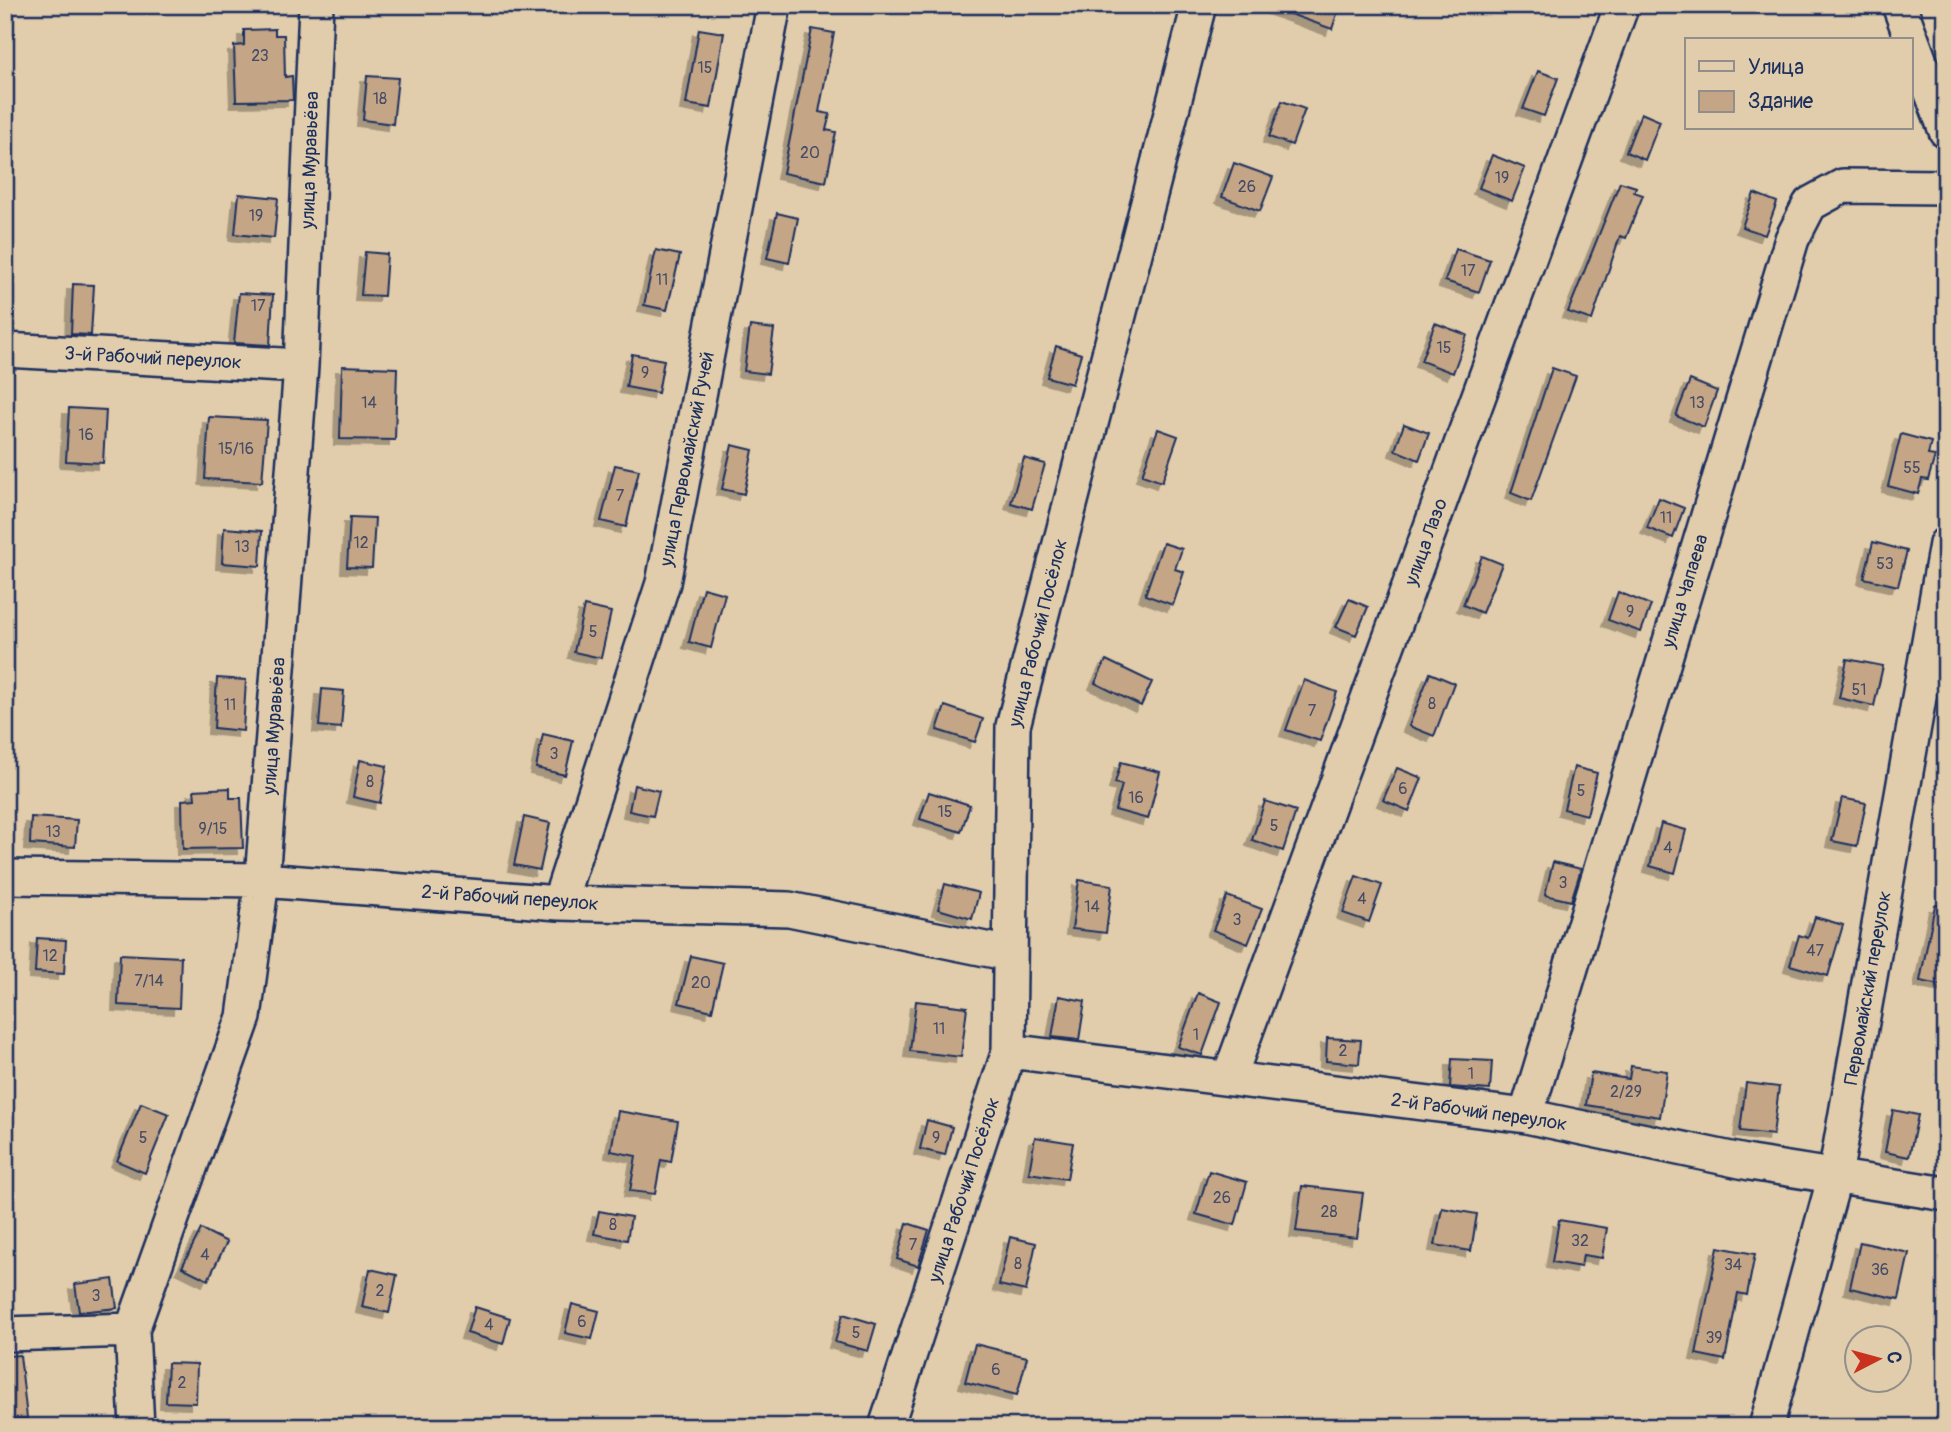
<svg xmlns="http://www.w3.org/2000/svg" width="1951" height="1432" font-family="Pangolin,sans-serif">
	<defs>
		<filter id="shadow"><feDropShadow dx="-6" dy="6" stdDeviation="0" flood-color="#0004"/></filter>
	</defs>
	<rect width="100%" height="100%" fill="#e1cdab"/>
	<filter id="ink" filterUnits="userSpaceOnUse"><feTurbulence type="fractalNoise" baseFrequency=".0143" numOctaves="2"/><feDisplacementMap in="SourceGraphic" scale="14" xChannelSelector="R" yChannelSelector="G"/><feConvolveMatrix kernelMatrix="1 2 1 2 8 2 1 2 1" color-interpolation-filters="sRGB"/></filter>
	<g filter="url(#ink)">
		<path fill="#c4a585" stroke="#1b2f5e" stroke-width="2" filter="url(#shadow)" d="M 1274,5 L 1340,5 L 1332,29 L 1273,8 Z
			M 275,29 L 275,35 L 284,35 L 285,77 L 292,76 L 293,100 L 236,101 L 234,46 L 244,45 L 244,30 Z
			M 699,29 L 724,33 L 711,108 L 686,104 Z
			M 812,29 L 834,33 L 819,112 L 830,114 L 826,130 L 836,132 L 826,182 L 783,173 Z
			M 1538,71 L 1558,78 L 1544,116 L 1523,109 Z
			M 367,76 L 398,78 L 393,124 L 363,120 Z
			M 1282,101 L 1305,109 L 1292,145 L 1269,137 Z
			M 1641,113 L 1660,121 L 1645,160 L 1626,152 Z
			M 1492,155 L 1525,168 L 1512,201 L 1479,188 Z
			M 1234,163 L 1273,177 L 1260,211 L 1222,197 Z
			M 1620,182 L 1636,187 L 1634,192 L 1643,195 L 1626,238 L 1620,236 L 1592,320 L 1568,312 Z
			M 1754,193 L 1777,202 L 1765,235 L 1742,227 Z
			M 239,194 L 278,198 L 274,238 L 235,234 Z
			M 777,213 L 798,218 L 789,263 L 767,258 Z
			M 1456,249 L 1490,260 L 1479,292 L 1445,281 Z
			M 656,250 L 680,255 L 667,310 L 644,305 Z
			M 365,252 L 387,254 L 384,296 L 361,295 Z
			M 73,284 L 94,285 L 91,335 L 71,334 Z
			M 239,293 L 273,295 L 270,345 L 234,343 Z
			M 1435,323 L 1467,335 L 1453,373 L 1421,361 Z
			M 750,326 L 774,329 L 768,374 L 744,371 Z
			M 1056,346 L 1081,354 L 1072,384 L 1047,377 Z
			M 632,354 L 664,360 L 658,393 L 626,387 Z
			M 342,366 L 397,368 L 395,440 L 340,439 Z
			M 1552,368 L 1576,376 L 1531,501 L 1511,493 Z
			M 1690,380 L 1717,391 L 1704,427 L 1676,416 Z
			M 69,408 L 106,410 L 103,463 L 66,461 Z
			M 209,417 L 267,420 L 262,482 L 205,479 Z
			M 1404,424 L 1429,433 L 1419,460 L 1395,450 Z
			M 1158,429 L 1178,436 L 1162,482 L 1142,475 Z
			M 1901,434 L 1931,442 L 1928,455 L 1935,456 L 1928,480 L 1922,479 L 1918,494 L 1888,486 Z
			M 732,445 L 753,450 L 744,494 L 722,489 Z
			M 1024,458 L 1045,464 L 1032,509 L 1011,503 Z
			M 615,465 L 639,470 L 626,527 L 601,521 Z
			M 1659,498 L 1684,508 L 1673,538 L 1647,528 Z
			M 350,517 L 375,518 L 372,568 L 347,567 Z
			M 224,528 L 262,531 L 260,566 L 222,563 Z
			M 1873,542 L 1907,551 L 1898,586 L 1864,578 Z
			M 1163,543 L 1182,549 L 1175,569 L 1184,572 L 1173,605 L 1145,595 Z
			M 1482,556 L 1502,564 L 1482,613 L 1463,605 Z
			M 703,588 L 725,594 L 711,648 L 689,642 Z
			M 1618,592 L 1651,605 L 1641,632 L 1608,620 Z
			M 1349,599 L 1368,607 L 1356,635 L 1336,627 Z
			M 584,606 L 611,612 L 601,658 L 574,652 Z
			M 1847,659 L 1883,666 L 1874,706 L 1839,698 Z
			M 1106,660 L 1152,682 L 1141,706 L 1095,683 Z
			M 1430,673 L 1454,683 L 1434,736 L 1409,726 Z
			M 217,678 L 246,680 L 243,731 L 214,728 Z
			M 1304,680 L 1337,692 L 1320,741 L 1286,730 Z
			M 322,689 L 344,691 L 341,728 L 319,726 Z
			M 945,706 L 983,719 L 975,742 L 937,730 Z
			M 543,734 L 573,741 L 565,775 L 536,768 Z
			M 360,760 L 387,766 L 380,803 L 353,797 Z
			M 1121,762 L 1160,772 L 1148,819 L 1115,810 L 1122,785 L 1115,783 Z
			M 1574,767 L 1597,773 L 1587,815 L 1564,809 Z
			M 1397,768 L 1422,778 L 1409,811 L 1383,800 Z
			M 634,785 L 659,791 L 653,816 L 629,811 Z
			M 230,788 L 230,798 L 241,798 L 243,848 L 183,849 L 182,800 L 195,799 L 194,790 Z
			M 929,792 L 970,805 L 961,832 L 920,819 Z
			M 1842,798 L 1866,803 L 1857,846 L 1832,841 Z
			M 1265,801 L 1296,811 L 1283,851 L 1252,840 Z
			M 31,817 L 77,820 L 75,847 L 30,844 Z
			M 524,817 L 550,823 L 540,870 L 514,865 Z
			M 1661,823 L 1686,830 L 1675,873 L 1650,866 Z
			M 1553,862 L 1581,869 L 1571,901 L 1545,895 Z
			M 1356,876 L 1382,885 L 1369,922 L 1343,913 Z
			M 1079,880 L 1112,885 L 1106,933 L 1072,929 Z
			M 945,884 L 979,893 L 972,919 L 938,909 Z
			M 1227,896 L 1262,909 L 1248,944 L 1213,930 Z
			M 1935,905 L 1946,906 L 1946,986 L 1920,981 Z
			M 1815,917 L 1843,925 L 1828,976 L 1790,965 L 1799,935 L 1808,938 Z
			M 37,938 L 66,940 L 64,974 L 35,972 Z
			M 120,954 L 181,957 L 179,1008 L 118,1005 Z
			M 691,956 L 723,963 L 712,1011 L 679,1003 Z
			M 1198,993 L 1221,1002 L 1202,1055 L 1178,1047 Z
			M 1059,996 L 1085,1001 L 1079,1040 L 1052,1037 Z
			M 916,1001 L 967,1007 L 961,1057 L 910,1051 Z
			M 1327,1038 L 1361,1040 L 1359,1064 L 1326,1061 Z
			M 1452,1059 L 1492,1061 L 1490,1090 L 1450,1087 Z
			M 1631,1066 L 1667,1071 L 1660,1117 L 1586,1105 L 1591,1073 L 1629,1079 Z
			M 1746,1083 L 1779,1087 L 1773,1135 L 1740,1131 Z
			M 141,1103 L 169,1114 L 145,1173 L 117,1161 Z
			M 1893,1110 L 1918,1115 L 1909,1157 L 1885,1152 Z
			M 618,1111 L 678,1121 L 671,1162 L 661,1160 L 655,1194 L 630,1191 L 636,1156 L 611,1151 Z
			M 927,1120 L 952,1127 L 945,1155 L 920,1149 Z
			M 1035,1137 L 1073,1143 L 1067,1179 L 1029,1173 Z
			M 1209,1171 L 1247,1182 L 1235,1225 L 1196,1214 Z
			M 1302,1186 L 1363,1193 L 1357,1238 L 1296,1231 Z
			M 1442,1208 L 1477,1214 L 1471,1251 L 1435,1245 Z
			M 599,1211 L 631,1217 L 627,1240 L 594,1234 Z
			M 1559,1220 L 1607,1228 L 1602,1258 L 1583,1255 L 1581,1267 L 1552,1262 Z
			M 907,1223 L 929,1230 L 918,1266 L 897,1259 Z
			M 201,1229 L 227,1242 L 208,1280 L 182,1267 Z
			M 1010,1237 L 1036,1243 L 1026,1291 L 999,1285 Z
			M 1860,1242 L 1909,1253 L 1899,1299 L 1850,1288 Z
			M 1718,1247 L 1755,1254 L 1747,1295 L 1738,1293 L 1725,1360 L 1696,1354 Z
			M 370,1269 L 397,1275 L 389,1313 L 362,1307 Z
			M 113,1279 L 117,1308 L 79,1312 L 75,1284 Z
			M 572,1304 L 599,1311 L 592,1339 L 565,1333 Z
			M 475,1307 L 510,1318 L 503,1344 L 467,1333 Z
			M 843,1314 L 876,1324 L 868,1351 L 835,1342 Z
			M 975,1344 L 1027,1357 L 1017,1395 L 965,1382 Z
			M 20,1355 L 27,1418 L 5,1420 L 5,1356 Z
			M 168,1363 L 197,1364 L 196,1403 L 166,1402 Z"/>
		<g fill="none" stroke-linecap="round" stroke-linejoin="round">
			<defs>
				<path id="street" d="M 1899,5 L 1946,131
					M 5,350 L 301,366
					M 5,877 L 262,880 L 559,903 L 789,909 L 1010,954
					M 559,903 L 663,583 L 774,5
					M 1009,1051 L 1526,1116 L 1750,1163 L 1946,1194
					M 1229,1078 L 1622,5
					M 1526,1116 L 1792,239 L 1810,204 L 1843,186 L 1946,187
					M 5,1334 L 132,1330
					M 137,1427 L 132,1330 L 244,1017 L 262,880 L 301,366 L 316,5
					M 886,1427 L 1009,1051 L 1013,726 L 1199,5
					M 1766,1427 L 1835,1176 L 1946,544"/>
			</defs>
			<use href="#street" stroke="#1b2f5e" stroke-width="38"/>
			<use href="#street" stroke="#e1cdab" stroke-width="33"/>
		</g>
	</g>
	<g text-anchor="middle" dominant-baseline="central" stroke-width="5" stroke-linejoin="round" paint-order="stroke">
		<g font-size="16" fill="#454c68">
			<text x="260" y="56">23</text>
			<text x="705" y="68">15</text>
			<text x="380" y="99">18</text>
			<text x="810" y="153">20</text>
			<text x="1502" y="178">19</text>
			<text x="1247" y="187">26</text>
			<text x="256" y="216">19</text>
			<text x="1468" y="271">17</text>
			<text x="662" y="280">11</text>
			<text x="258" y="306">17</text>
			<text x="1444" y="348">15</text>
			<text x="645" y="373">9</text>
			<text x="369" y="403">14</text>
			<text x="1697" y="403">13</text>
			<text x="86" y="435">16</text>
			<text x="236" y="449">15/16</text>
			<text x="1912" y="468">55</text>
			<text x="620" y="496">7</text>
			<text x="1666" y="518">11</text>
			<text x="361" y="543">12</text>
			<text x="242" y="547">13</text>
			<text x="1885" y="564">53</text>
			<text x="1630" y="612">9</text>
			<text x="593" y="632">5</text>
			<text x="1859" y="690">51</text>
			<text x="1432" y="704">8</text>
			<text x="230" y="705">11</text>
			<text x="1312" y="711">7</text>
			<text x="554" y="754">3</text>
			<text x="370" y="782">8</text>
			<text x="1403" y="789">6</text>
			<text x="1581" y="791">5</text>
			<text x="1136" y="798">16</text>
			<text x="945" y="812">15</text>
			<text x="1274" y="826">5</text>
			<text x="213" y="829">9/15</text>
			<text x="53" y="832">13</text>
			<text x="1668" y="848">4</text>
			<text x="1563" y="883">3</text>
			<text x="1362" y="899">4</text>
			<text x="1092" y="907">14</text>
			<text x="1237" y="920">3</text>
			<text x="1815" y="951">47</text>
			<text x="50" y="956">12</text>
			<text x="149" y="981">7/14</text>
			<text x="701" y="983">20</text>
			<text x="939" y="1029">11</text>
			<text x="1196" y="1035">1</text>
			<text x="1343" y="1051">2</text>
			<text x="1471" y="1074">1</text>
			<text x="1626" y="1092">2/29</text>
			<text x="143" y="1138">5</text>
			<text x="936" y="1138">9</text>
			<text x="1222" y="1198">26</text>
			<text x="1329" y="1212">28</text>
			<text x="613" y="1225">8</text>
			<text x="1580" y="1241">32</text>
			<text x="913" y="1245">7</text>
			<text x="205" y="1255">4</text>
			<text x="1018" y="1264">8</text>
			<text x="1733" y="1265">34</text>
			<text x="1880" y="1270">36</text>
			<text x="380" y="1291">2</text>
			<text x="96" y="1296">3</text>
			<text x="582" y="1322">6</text>
			<text x="489" y="1325">4</text>
			<text x="856" y="1333">5</text>
			<text x="1714" y="1338">39</text>
			<text x="996" y="1370">6</text>
			<text x="182" y="1383">2</text>
		</g>
		<g font-size="19" fill="#1b2f5e" stroke="#e1cdab">
			<text transform="translate(310 160) rotate(-88)">улица Муравьёва</text>
			<text transform="translate(153 358) rotate(3)">3-й Рабочий переулок</text>
			<text transform="translate(687 459) rotate(-79)">улица Первомайский Ручей</text>
			<text transform="translate(1426 542) rotate(-70)">улица Лазо</text>
			<text transform="translate(1685 591) rotate(-73)">улица Чапаева</text>
			<text transform="translate(1038 633) rotate(-76)">улица Рабочий Посёлок</text>
			<text transform="translate(274 726) rotate(-86)">улица Муравьёва</text>
			<text transform="translate(510 898) rotate(4)">2-й Рабочий переулок</text>
			<text transform="translate(1868 988) rotate(-80)">Первомайский переулок</text>
			<text transform="translate(1479 1112) rotate(8)">2-й Рабочий переулок</text>
			<text transform="translate(964 1190) rotate(-72)">улица Рабочий Посёлок</text>
		</g>
	</g>
	<rect width="1951" height="1432" fill="none" stroke="#e1cdab" stroke-width="28"/>
	<rect x="14" y="14" width="1923" height="1404" fill="none" stroke="#1b2f5e" stroke-width="2.5" filter="url(#ink)"/>
	<rect x="1685" y="38" width="228" height="91" fill="#e1cdab" stroke="#928e8c" stroke-width="2"/>
	<rect x="1699" y="61" width="35" height="10" fill="#e1cdab" stroke="#928e8c" stroke-width="2"/>
	<text x="1748" y="74" font-size="21" fill="#1b2f5e">Улица</text>
	<rect x="1699" y="91" width="35" height="21" fill="#c4a585" stroke="#928e8c" stroke-width="2"/>
	<text x="1748" y="108" font-size="21" fill="#1b2f5e">Здание</text>
	<g transform="translate(1878 1359) rotate(84)"><circle r="33" fill="#e1cdab" stroke="#928e8c" stroke-width="2"/>
	<path d="M0-5L12 26L0 18L-12 26Z" fill="#c8321e"/>
	<text y="-10" font-size="19" font-weight="bold" text-anchor="middle" fill="#1b2f5e">С</text>
	</g>
</svg>
